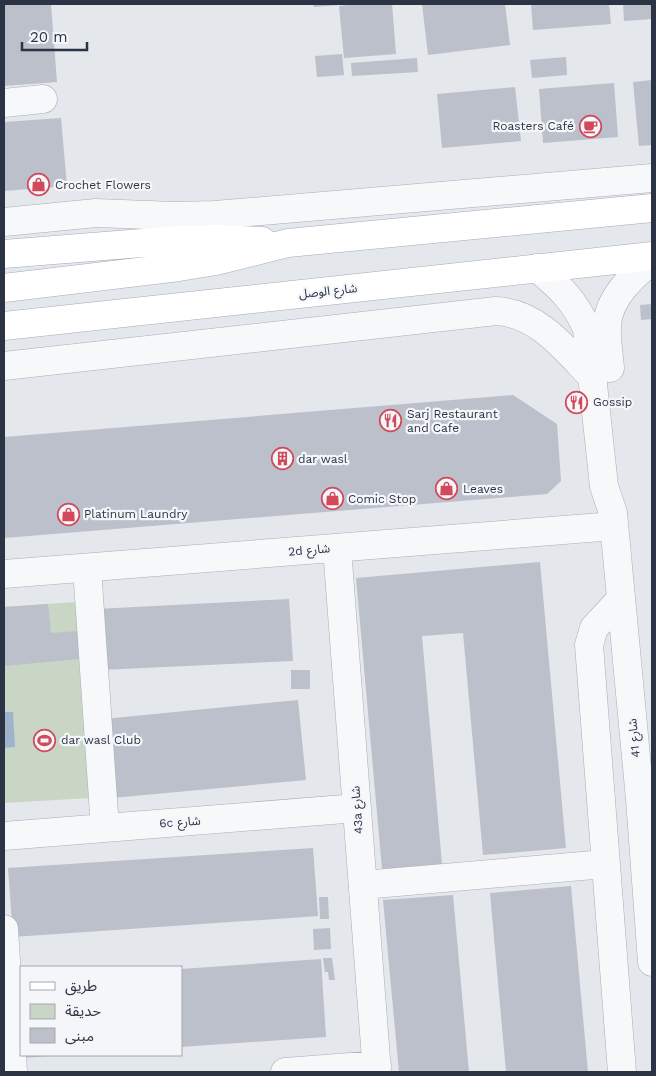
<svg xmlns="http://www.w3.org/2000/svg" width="656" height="1076" font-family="'Work Sans','Noto Sans Arabic',sans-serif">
	<rect width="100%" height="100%" fill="#e4e7ec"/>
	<path fill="#c9d6c5" d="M 76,602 L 90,798 L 4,803 L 4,607 Z"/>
	<path fill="#9fb4cc" d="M 4,712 L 13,712 L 15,747 L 4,748 Z"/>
	<path fill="#bbc0ca" d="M 4,4 L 51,4 L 57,82 L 4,86 Z
		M 313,4 L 338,4 L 338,5 L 314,7 Z
		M 356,4 L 392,4 L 396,54 L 344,58 L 339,6 Z
		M 422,4 L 505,4 L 510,45 L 428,55 Z
		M 531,4 L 609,4 L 611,24 L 533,30 Z
		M 623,4 L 652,4 L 652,19 L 624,21 Z
		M 342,54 L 344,75 L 317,77 L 315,56 Z
		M 566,57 L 567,75 L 532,78 L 530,60 Z
		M 417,58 L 418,72 L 352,76 L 351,63 Z
		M 652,80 L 652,145 L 639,146 L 633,82 Z
		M 614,83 L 618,137 L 543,143 L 539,89 Z
		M 515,87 L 521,141 L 442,148 L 437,94 Z
		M 61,118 L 67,186 L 4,191 L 4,122 Z
		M 652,304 L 652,319 L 641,320 L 640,305 Z
		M 513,395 L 557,424 L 561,481 L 547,494 L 4,538 L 4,437 Z
		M 540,562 L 566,848 L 483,855 L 463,633 L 422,636 L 442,864 L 382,869 L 356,578 Z
		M 289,599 L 293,661 L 100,670 L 96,609 Z
		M 48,604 L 51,633 L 78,631 L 80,659 L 4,666 L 4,607 Z
		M 291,670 L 310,670 L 310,689 L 291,689 Z
		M 298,700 L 306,780 L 112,798 L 104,719 Z
		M 313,848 L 318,916 L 13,937 L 8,868 Z
		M 571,886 L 588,1072 L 506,1072 L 490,893 Z
		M 453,895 L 469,1072 L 399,1072 L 383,900 Z
		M 319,897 L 328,897 L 329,919 L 320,919 Z
		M 330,928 L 331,949 L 314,950 L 313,929 Z
		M 323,958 L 332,958 L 335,980 L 329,980 L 328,972 L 325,972 Z
		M 321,959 L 326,1037 L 181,1047 L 181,969 Z
		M 21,1055 L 51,1055 L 51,1056 L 21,1058 Z"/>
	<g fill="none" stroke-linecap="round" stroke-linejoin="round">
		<defs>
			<path id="minor" d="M 4,103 L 43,99
				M 4,222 L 96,213 L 174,216 L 215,215 L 652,178
				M 537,268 C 560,287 575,301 587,329 L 604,486 L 613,513 L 640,799 L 652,962
				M 4,366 L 496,311 C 538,313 566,350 593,378
				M 610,368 C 609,354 606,339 607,325 C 609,297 632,277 652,260
				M 337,548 L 377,1072
				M 87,568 L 105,828
				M 4,574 L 614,526
				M 621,599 L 594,628 L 589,645 L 622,1072
				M 4,836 L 357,808
				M 363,885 L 605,864
				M 4,929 L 13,1072
				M 285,1072 L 377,1065"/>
			<path id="major" d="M 4,254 L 180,240 L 216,239 L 262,241
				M 4,288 L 179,267 L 216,261 L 288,243 L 652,208
				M 4,326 L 652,256"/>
		</defs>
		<use href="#minor" stroke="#a9aeb7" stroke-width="29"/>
		<use href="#major" stroke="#a3abb8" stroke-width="29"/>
		<use href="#minor" stroke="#f7f8fa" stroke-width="28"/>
		<use href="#major" stroke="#fff" stroke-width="28"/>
	</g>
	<defs>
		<symbol id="cafe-ring" viewBox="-11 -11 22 22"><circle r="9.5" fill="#f4f6f9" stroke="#d1495b" stroke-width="1.5"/><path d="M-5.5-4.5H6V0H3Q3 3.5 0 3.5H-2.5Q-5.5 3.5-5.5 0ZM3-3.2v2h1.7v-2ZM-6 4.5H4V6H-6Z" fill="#d1495b"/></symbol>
		<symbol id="shop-ring" viewBox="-11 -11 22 22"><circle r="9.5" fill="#f4f6f9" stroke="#d1495b" stroke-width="1.5"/><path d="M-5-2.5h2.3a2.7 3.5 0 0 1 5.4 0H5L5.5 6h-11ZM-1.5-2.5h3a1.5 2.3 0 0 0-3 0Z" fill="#d1495b"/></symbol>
		<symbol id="restaurant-ring" viewBox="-11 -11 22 22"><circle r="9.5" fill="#f4f6f9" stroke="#d1495b" stroke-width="1.5"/><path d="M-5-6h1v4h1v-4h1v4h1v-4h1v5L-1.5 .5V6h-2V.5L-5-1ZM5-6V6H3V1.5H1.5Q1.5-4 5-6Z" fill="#d1495b"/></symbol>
		<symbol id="building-ring" viewBox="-11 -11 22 22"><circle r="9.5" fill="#f4f6f9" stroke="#d1495b" stroke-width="1.5"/><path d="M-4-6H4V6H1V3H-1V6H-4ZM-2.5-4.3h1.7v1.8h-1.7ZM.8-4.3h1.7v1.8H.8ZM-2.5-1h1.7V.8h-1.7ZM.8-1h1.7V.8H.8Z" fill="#d1495b"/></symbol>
		<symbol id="stadium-ring" viewBox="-11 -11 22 22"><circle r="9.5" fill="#f4f6f9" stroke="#d1495b" stroke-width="1.5"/><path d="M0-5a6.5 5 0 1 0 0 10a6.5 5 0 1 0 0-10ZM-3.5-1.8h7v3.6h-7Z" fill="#d1495b"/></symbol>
	</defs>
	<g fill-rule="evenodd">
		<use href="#cafe-ring" x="578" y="114" width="25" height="25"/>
		<use href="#shop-ring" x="26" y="172" width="25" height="25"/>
		<use href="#restaurant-ring" x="564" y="390" width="25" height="25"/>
		<use href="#restaurant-ring" x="378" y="408" width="25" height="25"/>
		<use href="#building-ring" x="270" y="446" width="25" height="25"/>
		<use href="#shop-ring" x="434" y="476" width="25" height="25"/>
		<use href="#shop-ring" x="320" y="486" width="25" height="25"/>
		<use href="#shop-ring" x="56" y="502" width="25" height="25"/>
		<use href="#stadium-ring" x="32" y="728" width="25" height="25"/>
	</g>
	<g text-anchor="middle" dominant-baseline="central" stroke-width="4.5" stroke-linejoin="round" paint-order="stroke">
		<g font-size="12" fill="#2b3445" stroke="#f4f6f9" text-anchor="start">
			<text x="574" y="126" text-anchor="end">Roasters Café</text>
			<text x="55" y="185">Crochet Flowers</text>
			<text x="593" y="402">Gossip</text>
			<text x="407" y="414">Sarj Restaurant<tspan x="407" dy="14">and Cafe</tspan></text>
			<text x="298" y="459">dar wasl</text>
			<text x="463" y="489">Leaves</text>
			<text x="348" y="499">Comic Stop</text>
			<text x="84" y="514">Platinum Laundry</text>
			<text x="61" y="740">dar wasl Club</text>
		</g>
		<g font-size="12" fill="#2b3445" stroke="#f4f6f9">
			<text transform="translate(328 291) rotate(-6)">شارع الوصل</text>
			<text transform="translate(309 550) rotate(-5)">2d شارع</text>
			<text transform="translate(634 738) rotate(-95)">شارع 41</text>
			<text transform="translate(357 810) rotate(-94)">43a شارع</text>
			<text transform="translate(180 822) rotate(-4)">6c شارع</text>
		</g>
	</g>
	<rect width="656" height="1076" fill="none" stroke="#2b3445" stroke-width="10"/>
	<rect x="20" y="966" width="162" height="90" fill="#f4f6f9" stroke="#a4a8b1"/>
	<rect x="30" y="982" width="25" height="8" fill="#ffffff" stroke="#a4a8b1"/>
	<text x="65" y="991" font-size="15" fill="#2b3445">طريق</text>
	<rect x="30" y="1004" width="25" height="15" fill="#c9d6c5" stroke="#a4a8b1"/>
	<text x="65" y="1016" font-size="15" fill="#2b3445">حديقة</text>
	<rect x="30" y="1028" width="25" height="15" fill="#bbc0ca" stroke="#a4a8b1"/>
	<text x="65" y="1041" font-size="15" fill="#2b3445">مبنى</text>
	<path d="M22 42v8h65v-8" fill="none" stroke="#2b3445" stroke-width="2.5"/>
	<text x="30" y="42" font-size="15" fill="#2b3445" stroke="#f4f6f9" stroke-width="4" paint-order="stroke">20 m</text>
</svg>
